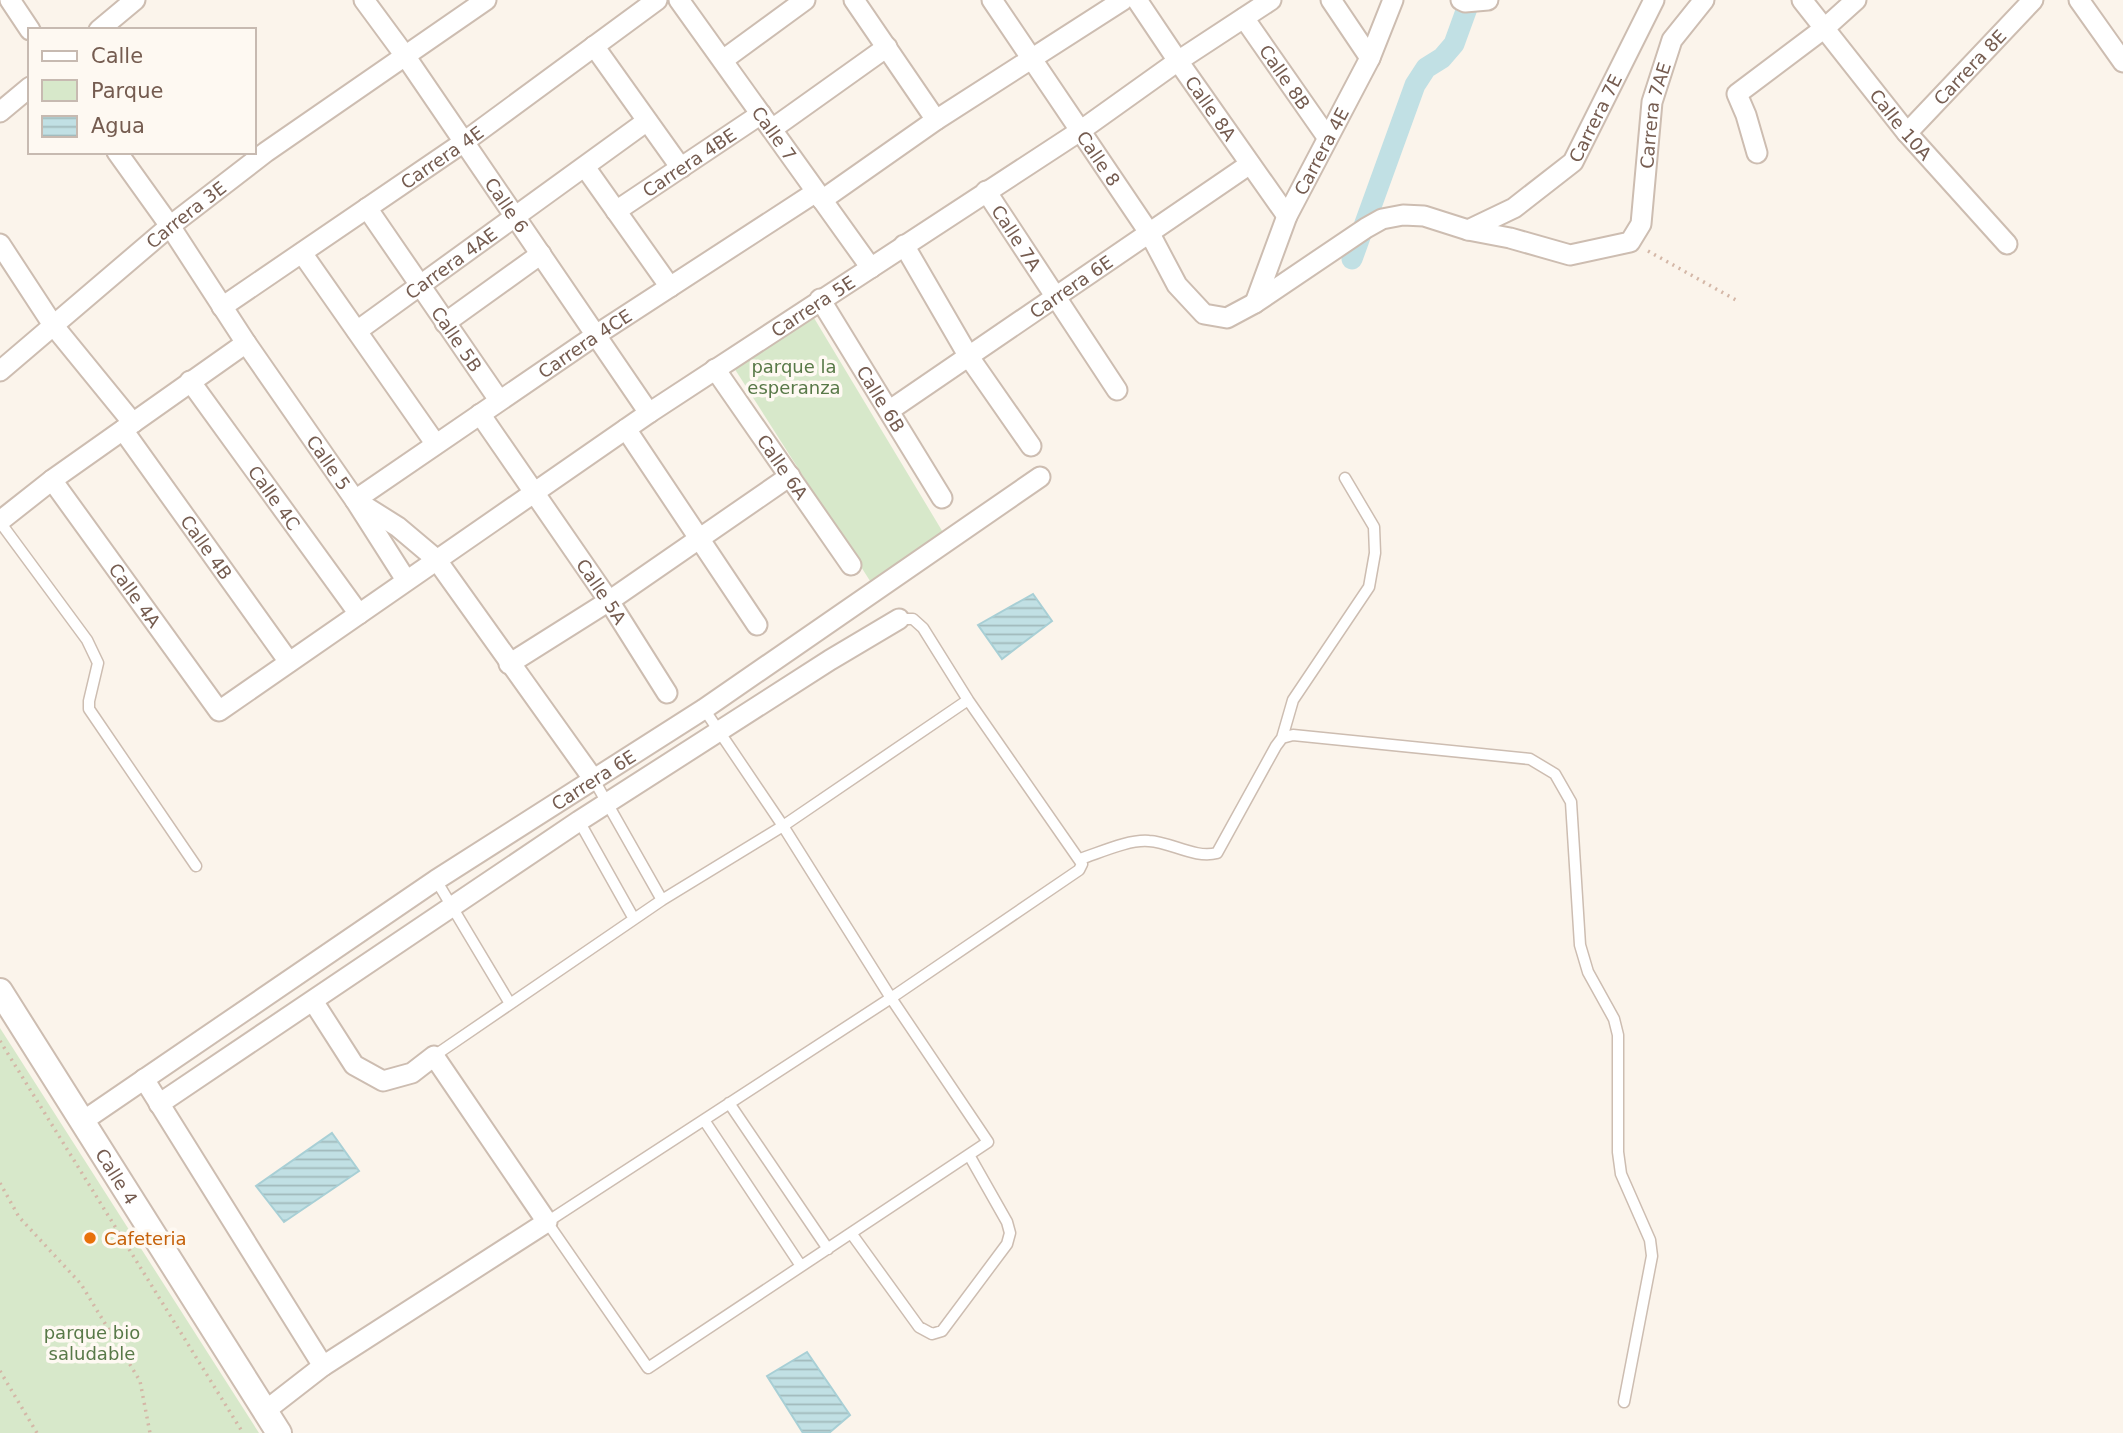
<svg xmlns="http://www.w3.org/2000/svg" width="2123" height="1433" font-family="'DejaVu Sans',sans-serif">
	<defs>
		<pattern id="water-rules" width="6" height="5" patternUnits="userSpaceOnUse" patternTransform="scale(1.75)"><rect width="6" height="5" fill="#c1e0e4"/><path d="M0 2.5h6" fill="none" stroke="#a1b9bb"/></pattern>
	</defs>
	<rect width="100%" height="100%" fill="#fbf4eb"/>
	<path fill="#d7e8ca" d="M 808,308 L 944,534 L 872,584 L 729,360 Z
		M 0,1028 L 259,1433 L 0,1433 Z"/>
	<path fill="url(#water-rules)" stroke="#a8cfd5" stroke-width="2" d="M 1033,594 L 1052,621 L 1002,659 L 978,625 Z
		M 332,1133 L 359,1171 L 284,1222 L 256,1186 Z
		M 807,1352 L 850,1415 L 829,1433 L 803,1433 L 767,1376 Z"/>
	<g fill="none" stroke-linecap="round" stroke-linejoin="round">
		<path stroke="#c1e0e4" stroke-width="21" d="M 1352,259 L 1415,85 L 1426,68 L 1442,58 L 1454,44 L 1470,0"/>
		<defs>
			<path id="service" d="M 0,522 L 87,640 L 98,663 L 89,701 L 89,709 L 196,866
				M 704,709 L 783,826 L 891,998 L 1079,870 L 1082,864 L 968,700
				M 1282,738 L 1293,700 L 1369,587 L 1375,553 L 1374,527 L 1345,478
				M 594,780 L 662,900
				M 579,821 L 634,919
				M 1080,859 C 1099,853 1129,839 1149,841 C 1171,842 1195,859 1217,853 L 1276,746 L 1282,738 L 1293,735 L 1530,759 L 1555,774 L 1571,802 L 1580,945 L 1588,972 L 1614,1019 L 1618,1035 L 1618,1152 L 1621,1174 L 1650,1240 L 1652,1256 L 1624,1402
				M 436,880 L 509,1002
				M 891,998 L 988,1142 L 648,1368 L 547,1222 Z
				M 434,1056 L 662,900 L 783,826 L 968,700 L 923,628 L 913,619 L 899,619
				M 729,1103 L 828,1249
				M 704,1120 L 801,1266
				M 851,1233 L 919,1327 L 932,1334 L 942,1331 L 1007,1244 L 1010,1233 L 1007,1222 L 969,1155"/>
			<g id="minor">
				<path d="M 10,0 L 30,30"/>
				<path id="s1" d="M 364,0 L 406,57 L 649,413"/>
				<path id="s2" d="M 679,0 L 871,268"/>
				<path d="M 854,0 L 936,120"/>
				<path id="s3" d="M 992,0 L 1150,234 L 1177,285 L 1204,314 L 1227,318 L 1255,303 L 1366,228 L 1382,219 L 1403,215 L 1424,216 L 1468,230 L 1510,238 L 1570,255 L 1630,242 L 1641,224 L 1652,102 L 1672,40 L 1704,0"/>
				<path id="s4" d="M 1137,0 L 1178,61 L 1287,216"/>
				<path d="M 1331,0 L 1370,58"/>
				<path d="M 1461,0 L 1465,2 L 1488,0"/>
				<path id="s5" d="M 1802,0 L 1907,133 L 2007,244"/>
				<path d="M 2079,0 L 2123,62"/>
				<path id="s6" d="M 1244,18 L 1327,137"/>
				<path d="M 99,30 L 135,0"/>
				<path d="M 594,46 L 681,168"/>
				<path d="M 723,60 L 805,0"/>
				<path d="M 0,112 L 30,87"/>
				<path d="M 772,129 L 887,47"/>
				<path id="s7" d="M 1907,133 L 2033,0"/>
				<path id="s8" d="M 117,152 L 170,226 L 246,343 L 355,500 L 398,527 L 436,559 L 594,780"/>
				<path d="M 1757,153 L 1746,115 L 1737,94 L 1826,27 L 1856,0"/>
				<path d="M 585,167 L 670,287"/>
				<path id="s9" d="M 986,191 L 1117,390"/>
				<path d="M 822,200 L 936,120 L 1123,0"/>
				<path id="s10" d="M 367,208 L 499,400"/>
				<path id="s11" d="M 616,211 L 761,114"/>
				<path id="s12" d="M 1468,230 L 1514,208 L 1573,162 L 1654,0"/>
				<path d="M 0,244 L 53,325 L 133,423"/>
				<path d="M 904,245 L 969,357 L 1031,446"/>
				<path d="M 302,253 L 435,443"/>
				<path id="s13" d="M 820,299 L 942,498"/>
				<path id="s14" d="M 1255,303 L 1287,216 L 1370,58 L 1393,0"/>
				<path id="s15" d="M 222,307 L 464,142 L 657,0"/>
				<path d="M 445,323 L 541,254"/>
				<path id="s16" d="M 357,331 L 647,121"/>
				<path id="s17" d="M 715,369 L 851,565"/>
				<path id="s18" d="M 0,371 L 170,226 L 266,152 L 486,0"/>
				<path id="s19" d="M 190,381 L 359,614"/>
				<path id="s20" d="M 890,410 L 1250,164"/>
				<path id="s21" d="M 480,414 L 609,601 L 667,693"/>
				<path d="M 626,429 L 757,625"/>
				<path id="s22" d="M 123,430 L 289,662"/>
				<path id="s23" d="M 52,480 L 219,711 L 649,413 L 1080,131 L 1178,61 L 1271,0"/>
				<path d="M 0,521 L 52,480 L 246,343"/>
				<path id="s24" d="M 406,580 L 355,500 L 596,335 L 816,192"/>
				<path d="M 509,664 L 609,601 L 790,476"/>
				<path d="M 144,1079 L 323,1366"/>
				<path d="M 159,1104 L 579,821 L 830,660 L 899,619"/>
				<path id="s25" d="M 83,1121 L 436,880 L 704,709 L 1040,477"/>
				<path d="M 265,1411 L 323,1366 L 547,1222 L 434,1056 L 412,1073 L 383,1081 L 354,1065 L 313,1001"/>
			</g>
			<g id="tertiary">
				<path id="s26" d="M 0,991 L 279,1433"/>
			</g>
		</defs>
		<use href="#service" stroke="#cdbdb1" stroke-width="13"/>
		<use href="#minor" stroke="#cdbdb1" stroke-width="23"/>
		<use href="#tertiary" stroke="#cdbdb1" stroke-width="28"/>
		<path stroke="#d4b7a7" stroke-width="3.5" stroke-dasharray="2 5" stroke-linecap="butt" d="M 1648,251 L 1736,300
			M 0,1041 L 243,1433
			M 0,1183 L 19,1217 L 81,1284 L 140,1381 L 150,1433
			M 0,1371 L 37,1433"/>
		<use href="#service" stroke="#fff" stroke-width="10"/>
		<use href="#minor" stroke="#fff" stroke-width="19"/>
		<use href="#tertiary" stroke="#fff" stroke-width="24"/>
	</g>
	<circle fill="#e8710a" stroke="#fef9f2" stroke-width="2.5" cx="90" cy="1238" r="7"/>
	<g text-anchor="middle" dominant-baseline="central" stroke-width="7" stroke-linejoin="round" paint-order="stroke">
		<g font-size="18" fill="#755c50" stroke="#fef9f2">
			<text stroke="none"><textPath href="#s7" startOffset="91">Carrera 8E</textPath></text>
			<text stroke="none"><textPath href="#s6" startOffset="72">Calle 8B</textPath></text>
			<text stroke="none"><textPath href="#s4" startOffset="131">Calle 8A</textPath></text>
			<text stroke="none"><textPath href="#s3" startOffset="973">Carrera 7AE</textPath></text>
			<text stroke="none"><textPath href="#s12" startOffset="175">Carrera 7E</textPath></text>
			<text stroke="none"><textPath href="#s5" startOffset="159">Calle 10A</textPath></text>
			<text stroke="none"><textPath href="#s2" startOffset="164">Calle 7</textPath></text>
			<text stroke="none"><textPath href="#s14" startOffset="166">Carrera 4E</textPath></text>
			<text stroke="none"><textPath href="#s15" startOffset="266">Carrera 4E</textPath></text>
			<text stroke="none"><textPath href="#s3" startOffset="191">Calle 8</textPath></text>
			<text stroke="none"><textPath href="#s11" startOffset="88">Carrera 4BE</textPath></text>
			<text stroke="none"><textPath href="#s1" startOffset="250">Calle 6</textPath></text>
			<text stroke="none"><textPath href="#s18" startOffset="243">Carrera 3E</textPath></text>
			<text stroke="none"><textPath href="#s9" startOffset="56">Calle 7A</textPath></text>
			<text stroke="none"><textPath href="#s16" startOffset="116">Carrera 4AE</textPath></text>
			<text stroke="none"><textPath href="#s20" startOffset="219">Carrera 6E</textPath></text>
			<text stroke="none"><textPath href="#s23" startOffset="1004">Carrera 5E</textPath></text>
			<text stroke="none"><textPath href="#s10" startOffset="159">Calle 5B</textPath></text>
			<text stroke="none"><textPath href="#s24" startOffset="373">Carrera 4CE</textPath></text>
			<text stroke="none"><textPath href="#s13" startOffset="117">Calle 6B</textPath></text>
			<text stroke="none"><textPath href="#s8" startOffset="376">Calle 5</textPath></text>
			<text stroke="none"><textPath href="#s17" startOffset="119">Calle 6A</textPath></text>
			<text stroke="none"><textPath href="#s19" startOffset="144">Calle 4C</textPath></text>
			<text stroke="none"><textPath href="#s22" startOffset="144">Calle 4B</textPath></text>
			<text stroke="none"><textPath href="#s21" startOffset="215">Calle 5A</textPath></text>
			<text stroke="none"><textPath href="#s23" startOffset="142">Calle 4A</textPath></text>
			<text stroke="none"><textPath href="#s25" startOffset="614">Carrera 6E</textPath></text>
			<text stroke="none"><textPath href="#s26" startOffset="219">Calle 4</textPath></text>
		</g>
		<g font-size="18" fill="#587948" stroke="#fef9f2">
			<text x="794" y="366">parque la<tspan x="794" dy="21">esperanza</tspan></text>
			<text x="92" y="1332">parque bio<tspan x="92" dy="21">saludable</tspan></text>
		</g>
		<g font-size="18" fill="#c56008" stroke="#fef9f2" text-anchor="start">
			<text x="104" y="1238">Cafeteria</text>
		</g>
	</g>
	<rect x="28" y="28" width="228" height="126" fill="#fef9f2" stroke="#c7bab1" stroke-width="2"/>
	<rect x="42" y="51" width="35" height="10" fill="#ffffff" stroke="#c7bab1" stroke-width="2"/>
	<text x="91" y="63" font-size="21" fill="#755c50">Calle</text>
	<rect x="42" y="80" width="35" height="21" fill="#d7e8ca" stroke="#c7bab1" stroke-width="2"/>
	<text x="91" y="98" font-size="21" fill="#755c50">Parque</text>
	<rect x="42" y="116" width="35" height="21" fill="url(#water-rules)" stroke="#c7bab1" stroke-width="2"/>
	<text x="91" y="133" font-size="21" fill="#755c50">Agua</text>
</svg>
